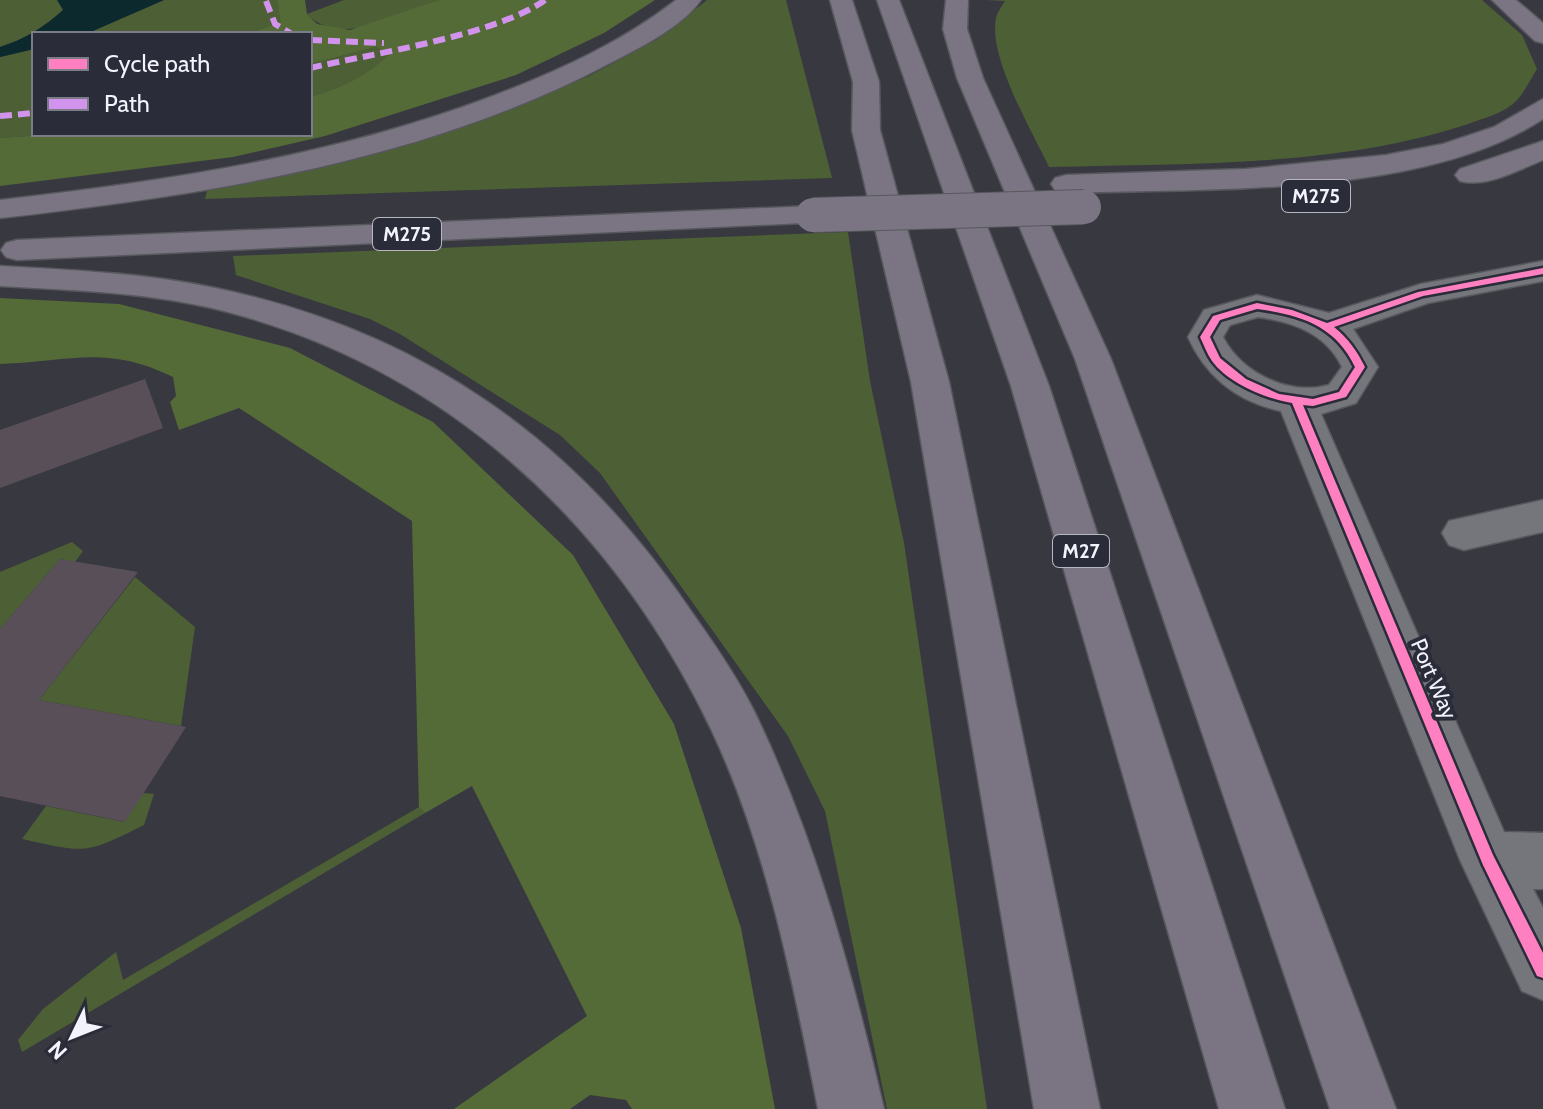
<svg xmlns="http://www.w3.org/2000/svg" width="1543" height="1109" font-family="Cabin,sans-serif">
	<rect width="100%" height="100%" fill="#383940"/>
	<path fill="#4d6035" d="M 0,0 L 62,0 L 63,10 C 43,28 25,39 0,47 Z
		M 164,0 L 277,0 L 282,22 L 247,34 L 86,34 Z
		M 344,0 L 439,0 C 402,13 340,49 307,14 Z
		M 707,0 L 786,0 L 832,178 L 205,199 L 207,191 L 351,160 L 464,125 L 589,76 L 658,39 Z
		M 986,0 L 1482,0 L 1522,35 L 1537,69 C 1531,78 1525,92 1517,100 C 1505,113 1484,118 1468,124 C 1335,168 1187,163 1049,167 C 1032,131 988,57 996,18 C 997,13 1002,6 1005,1 Z
		M 376,47 L 388,55 C 365,77 340,88 310,97 L 310,64 Z
		M 34,49 L 34,134 L 54,134 L 0,138 L 0,57 Z
		M 848,232 L 870,381 L 904,543 L 987,1109 L 887,1109 L 825,811 L 788,736 L 600,473 L 560,435 L 400,334 L 370,319 L 236,275 L 233,256 Z
		M 72,542 L 83,551 L 75,562 L 60,559 L 0,629 L 0,572 Z
		M 135,577 L 195,627 L 181,726 L 39,700 Z
		M 143,793 L 154,794 L 144,825 C 84,855 87,853 22,839 L 46,806 L 124,822 Z
		M 419,807 L 425,813 L 22,1052 L 18,1040 L 43,1009 L 116,952 L 123,980 Z"/>
	<path fill="#556b37" d="M 277,0 L 305,0 L 307,14 L 317,24 L 350,30 L 439,0 L 655,0 L 604,33 L 516,75 L 325,136 L 233,157 L 0,186 L 0,138 L 54,134 L 310,134 L 310,97 C 340,88 365,77 388,55 L 376,47 L 310,64 L 310,34 L 247,34 L 281,22 Z
		M 0,298 L 119,304 L 290,348 L 433,422 L 573,555 L 674,724 L 741,928 L 775,1109 L 632,1109 L 626,1100 L 590,1095 L 570,1109 L 454,1109 L 587,1016 L 472,786 L 425,813 L 419,807 L 412,521 L 239,408 L 179,430 L 170,402 L 176,396 L 173,377 C 105,344 69,362 0,364 Z"/>
	<path fill="#0c2a2d" d="M 57,0 L 164,0 L 86,34 L 34,34 L 34,49 L 0,57 L 0,47 C 25,39 43,28 63,10 Z"/>
	<path fill="#594f59" d="M 145,379 L 163,428 L 0,488 L 0,430 Z
		M 60,559 L 138,572 L 39,700 L 186,727 L 125,822 L 0,796 L 0,629 Z"/>
	<g fill="none" stroke-linecap="round" stroke-linejoin="round">
		<defs>
			<path id="minor" d="M 1543,261 L 1543,281 L 1428,303 L 1353,329 L 1378,367 L 1356,403 L 1321,414 L 1504,832 L 1543,833 L 1543,889 L 1533,889 L 1543,908 L 1543,1000 L 1522,991 L 1460,860 L 1281,411 C 1238,402 1206,377 1188,337 L 1204,310 L 1257,295 L 1329,313 L 1421,284 ZM 1258,317 C 1293,322 1326,333 1342,367 L 1329,385 C 1290,396 1242,374 1223,337 L 1230,325 Z
				M 1543,500 L 1543,532 L 1464,550 L 1449,545 L 1442,533 L 1449,521 Z"/>
			<path id="highway" d="M 676,0 L 701,0 C 682,27 641,47 612,62 C 425,162 208,194 0,218 L 0,200 C 168,181 335,156 493,96 C 558,71 621,43 676,0 Z
				M 830,0 L 852,0 L 879,82 L 880,130 L 949,382 L 1100,1109 L 1034,1109 L 911,382 L 852,130 L 853,82 Z
				M 877,0 L 899,0 L 1049,386 L 1285,1109 L 1219,1109 L 1011,386 Z
				M 946,0 L 968,0 L 967,29 L 983,78 L 1111,359 L 1396,1109 L 1330,1109 L 1075,359 L 957,78 L 943,29 Z
				M 1492,0 L 1516,0 L 1543,23 L 1543,43 L 1535,41 Z
				M 1543,99 L 1543,119 C 1422,198 1208,188 1066,193 L 1055,190 L 1051,184 L 1055,178 L 1066,175 L 1246,169 L 1386,155 L 1443,144 L 1494,127 Z
				M 1543,141 L 1543,160 C 1518,170 1487,188 1460,181 L 1455,175 L 1460,169 Z
				M 813,206 L 824,208 L 828,215 L 824,222 L 17,260 L 6,257 L 1,250 L 6,243 L 17,240 Z
				M 0,266 C 72,270 144,273 215,288 C 422,331 576,440 693,614 C 715,645 737,677 754,711 C 815,837 852,973 884,1109 L 818,1109 C 793,982 767,848 712,731 C 612,520 441,363 212,308 C 142,292 71,290 0,286 Z"/>
		</defs>
		<use href="#minor" stroke="#57585d" stroke-width="3"/>
		<use href="#highway" stroke="#57585d" stroke-width="3"/>
		<use href="#minor" fill="#75767c" fill-rule="evenodd"/>
		<use href="#highway" fill="#7b7583" fill-rule="evenodd"/>
		<defs>
			<path id="highway-bridge" d="M 813,215 L 1084,207"/>
		</defs>
		<use href="#highway-bridge" stroke="#57585d" stroke-width="36" stroke-linecap="butt"/>
		<use href="#highway-bridge" stroke="#7b7583" stroke-width="34"/>
		<path stroke="#d193ec" stroke-width="6" stroke-dasharray="12 6" stroke-linecap="butt" d="M 266,1 L 275,24 L 292,34
			M 310,40 L 384,43
			M 310,68 C 371,54 497,35 545,0
			M 0,116 L 34,113"/>
		<defs>
			<path id="cycleway" d="M 1543,268 L 1543,274 L 1423,296 L 1334,327 C 1348,338 1357,351 1365,367 L 1346,397 L 1313,406 L 1303,405 L 1493,855 L 1543,953 L 1543,978 L 1537,976 L 1483,865 L 1292,403 C 1266,399 1228,383 1212,361 C 1207,354 1204,345 1200,337 L 1213,316 L 1257,303 L 1292,310 L 1327,323 L 1418,292 ZM 1257,309 C 1300,315 1335,325 1355,367 L 1339,392 L 1313,399 L 1279,394 L 1246,379 L 1220,358 L 1210,337 L 1220,320 Z"/>
		</defs>
		<use href="#cycleway" stroke="#2b2c39" stroke-width="5"/>
		<use href="#cycleway" fill="#ff80c0" fill-rule="evenodd"/>
	</g>
	<g text-anchor="middle" dominant-baseline="central" stroke-width="8" stroke-linejoin="round" paint-order="stroke">
		<g fill="#2b2c39" stroke="#b6b7c1" stroke-width="2">
			<rect x="1282" y="180" width="68" height="32" rx="6"/>
			<rect x="373" y="218" width="68" height="32" rx="6"/>
			<rect x="1053" y="535" width="56" height="32" rx="6"/>
		</g>
		<g font-size="20" font-weight="bold" fill="#f2f3fb">
			<text x="1316" y="196">M275</text>
			<text x="407" y="234">M275</text>
			<text x="1081" y="551">M27</text>
		</g>
		<g font-size="22" fill="#f2f3fb" stroke="#2b2c39">
			<text transform="translate(1434 679) rotate(67)">Port Way</text>
		</g>
	</g>
	<rect x="32" y="32" width="280" height="104" fill="#2b2c39" stroke="#7b7c87" stroke-width="2"/>
	<rect x="48" y="58" width="40" height="12" fill="#ff80c0" stroke="#7b7c87" stroke-width="2"/>
	<text x="104" y="72" font-size="24" fill="#f2f3fb">Cycle path</text>
	<rect x="48" y="98" width="40" height="12" fill="#d193ec" stroke="#7b7c87" stroke-width="2"/>
	<text x="104" y="112" font-size="24" fill="#f2f3fb">Path</text>
	<g transform="translate(72 1037) rotate(227)" stroke="#2b2c39" stroke-width="6" paint-order="stroke">
	<path d="M0-6L14 30L0 20L-14 30Z" fill="#f2f3fb"/>
	<text y="-12" font-size="22" font-weight="bold" text-anchor="middle" fill="#f2f3fb">N</text>
	</g>
</svg>
